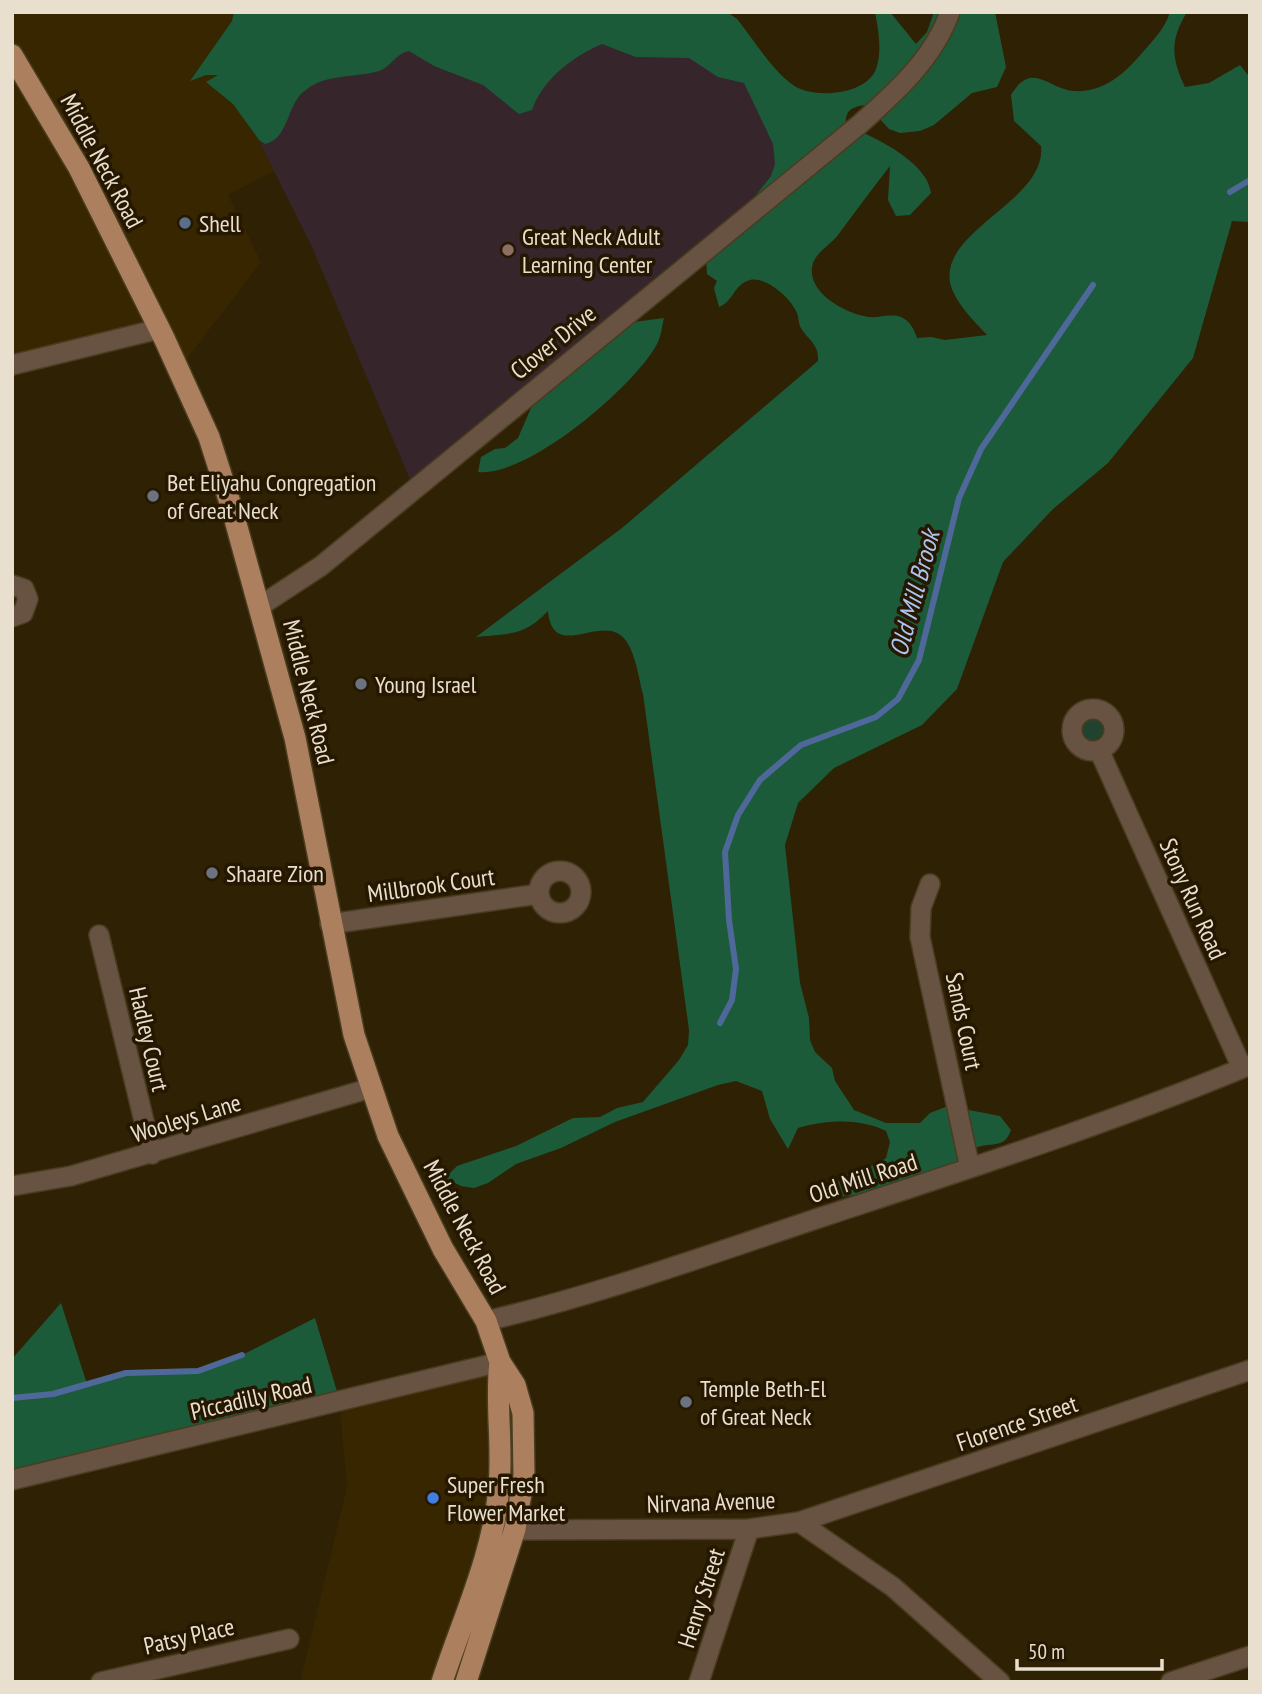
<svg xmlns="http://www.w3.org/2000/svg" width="1262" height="1694" font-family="'PT Sans Narrow',sans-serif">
	<rect width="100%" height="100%" fill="#2f2104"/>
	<path fill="#372600" d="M 12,12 L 258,12 L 235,92 L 274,171 L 228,195 L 261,262 L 179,369 L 160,328 L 12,365 Z
		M 490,1364 L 515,1385 L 524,1476 L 466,1682 L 300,1682 L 347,1487 L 339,1398 Z"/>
	<path fill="#37252c" d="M 636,17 L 840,136 L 414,489 L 312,247 L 234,91 L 331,20 Z"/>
	<path fill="#1f432e" d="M1076 729a17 17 0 1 1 34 0a17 17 0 1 1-34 0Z"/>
	<path fill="#1c5b39" d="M 234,12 L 727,12 L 737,19 C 754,40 771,69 793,85 C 814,100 870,95 877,66 C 882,49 878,28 875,12 L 890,12 L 916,44 L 927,32 L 934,12 L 995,12 L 1006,67 L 997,87 L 972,93 L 934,125 L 920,131 L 900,133 L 889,129 L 867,105 C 853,106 844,110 846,126 C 872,135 928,162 931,193 L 910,215 L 896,216 L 888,200 L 890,166 C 872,189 855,212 838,235 C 831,244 816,253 813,263 C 804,292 846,314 869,317 C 880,318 890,313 901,317 C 910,321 914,329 917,338 L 931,337 L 945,340 L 987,335 C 974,321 954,302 950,282 C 941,230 1047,200 1041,146 L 1014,121 L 1011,95 C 1032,60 1048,89 1073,91 C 1104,93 1124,74 1142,53 C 1153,40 1165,29 1170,12 L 1187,12 C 1170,40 1171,58 1185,87 L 1209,83 L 1240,65 L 1248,75 L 1250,222 L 1232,221 L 1193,358 L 1108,463 L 1053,509 L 1003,562 L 957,689 L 922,725 L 834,768 L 798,803 L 785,845 L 800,983 L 809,1018 L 810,1040 L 815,1052 L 832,1068 L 835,1081 L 854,1110 L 886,1123 L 920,1123 L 930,1113 L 948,1106 L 1000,1116 L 1011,1130 C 1005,1147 996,1143 981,1146 C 970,1148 963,1159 954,1165 C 936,1175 855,1200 837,1196 L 832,1188 C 849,1165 866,1173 886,1158 L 890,1142 L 886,1131 C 859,1118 826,1120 798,1128 L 788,1149 L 770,1119 L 762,1091 L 736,1081 L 718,1085 L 615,1122 L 561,1148 L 516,1164 L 488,1183 L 474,1188 L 461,1186 L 445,1178 L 457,1166 L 516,1146 L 573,1118 L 600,1117 L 617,1108 L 643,1102 L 679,1060 L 688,1045 L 689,1030 L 643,694 C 638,677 635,644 619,634 C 596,619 552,659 548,611 C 523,637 510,633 476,637 L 622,528 L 818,361 C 819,344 809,341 801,328 C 798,323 799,318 797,313 C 791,298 766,276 750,280 C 733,285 734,301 719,307 L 714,288 L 717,281 L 707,274 L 705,239 L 741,214 L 771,176 L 775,164 L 773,144 L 744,83 L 718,77 L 689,58 L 636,57 L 602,44 C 572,57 543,79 532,110 L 519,114 L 483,85 L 434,66 L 409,51 C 395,54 391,67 379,71 C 351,79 326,72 302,93 C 287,107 288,139 265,144 L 259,140 L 233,104 L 206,82 L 218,75 L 206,75 L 190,81 L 232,21 Z
		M 664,318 C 662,326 661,337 657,344 C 635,386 527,478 478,472 L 481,457 L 495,449 L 505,448 L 518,438 L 534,401 L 626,323 Z
		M 61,1303 L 87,1384 L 126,1373 L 198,1371 L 242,1355 L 315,1318 L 339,1398 L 12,1480 L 12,1359 Z"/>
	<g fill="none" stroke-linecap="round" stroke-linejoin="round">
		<path stroke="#4f689a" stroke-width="6" d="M 1230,192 L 1250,180
			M 720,1023 L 732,1000 L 736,969 L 729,920 L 725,852 L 738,815 L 760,780 L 801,745 L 876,717 L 898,699 L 919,660 L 959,498 L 981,449 L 1093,285
			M 12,1398 L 53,1394 L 126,1373 L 198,1371 L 242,1355"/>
		<defs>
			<path id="minor" d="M 12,365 L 159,329
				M 12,585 L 24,589 L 28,599 L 23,613 L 12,617
				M 260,606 L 321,566 L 860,124 C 896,92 934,58 950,12
				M1072 730a21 21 0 1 1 42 0a21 21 0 1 1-42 0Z
				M 1099,750 L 1242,1068
				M539 892a21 21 0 1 1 42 0a21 21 0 1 1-42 0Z
				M 930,884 L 921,908 L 920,937 L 970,1168
				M 330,924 L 539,894
				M 99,935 L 152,1154
				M 12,1186 L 71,1176 L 371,1088
				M 486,1321 C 602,1294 713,1253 825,1216 C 968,1169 1111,1123 1250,1065
				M 12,1480 L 500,1362
				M 799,1522 L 1250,1370
				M 493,1530 L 749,1529 L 799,1522 L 893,1587 L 1000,1682
				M 101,1682 L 289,1639
				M 699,1682 L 749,1529
				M 1171,1682 L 1250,1656"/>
			<path id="major" d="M 12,55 L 79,168 L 164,338 L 209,437 L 232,509 L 295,738 L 354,1035 L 388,1136 L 443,1249 L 486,1321 L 500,1362 L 515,1385 L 523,1413 L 524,1476 L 515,1529 L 466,1682
				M 442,1682 C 463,1618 494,1553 499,1486 C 503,1444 495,1403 500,1362"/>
		</defs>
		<use href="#minor" stroke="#493c20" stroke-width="22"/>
		<use href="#major" stroke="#493c20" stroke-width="24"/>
		<use href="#minor" stroke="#685242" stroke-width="19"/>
		<use href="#major" stroke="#ac805e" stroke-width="21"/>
	</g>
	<circle fill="#5c6f8a" stroke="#251700" stroke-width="2.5" cx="185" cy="223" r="7"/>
	<circle fill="#8d6e63" stroke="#251700" stroke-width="2.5" cx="508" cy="250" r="7"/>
	<g fill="#6b7280" stroke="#251700" stroke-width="2.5">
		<circle cx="153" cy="496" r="7"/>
		<circle cx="361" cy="684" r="7"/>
		<circle cx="212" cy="873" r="7"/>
		<circle cx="686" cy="1402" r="7"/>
	</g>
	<circle fill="#3f7fe0" stroke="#251700" stroke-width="2.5" cx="433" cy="1498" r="7"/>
	<g text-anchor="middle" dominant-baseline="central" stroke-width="7" stroke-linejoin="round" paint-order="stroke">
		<g font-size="24" fill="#e8dfcf" stroke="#251700">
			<text transform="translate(102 161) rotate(62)">Middle Neck Road</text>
			<text transform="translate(553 342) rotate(-39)">Clover Drive</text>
			<text transform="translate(309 692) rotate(76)">Middle Neck Road</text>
			<text transform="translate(431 885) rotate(-8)">Millbrook Court</text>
			<text transform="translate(1193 899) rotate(66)">Stony Run Road</text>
			<text transform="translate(964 1021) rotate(78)">Sands Court</text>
			<text transform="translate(149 1039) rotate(77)">Hadley Court</text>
			<text transform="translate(186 1118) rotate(-17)">Wooleys Lane</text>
			<text transform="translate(863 1178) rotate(-18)">Old Mill Road</text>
			<text transform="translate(465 1227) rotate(62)">Middle Neck Road</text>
			<text transform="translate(251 1398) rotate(-13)">Piccadilly Road</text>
			<text transform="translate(1017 1423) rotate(-19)">Florence Street</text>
			<text transform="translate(711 1502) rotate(-2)">Nirvana Avenue</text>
			<text transform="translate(701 1598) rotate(-72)">Henry Street</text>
			<text transform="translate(189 1636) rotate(-13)">Patsy Place</text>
		</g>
		<g font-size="24" fill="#e8dfcf" stroke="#251700" text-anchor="start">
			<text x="199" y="223">Shell</text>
			<text x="522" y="236">Great Neck Adult<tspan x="522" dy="28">Learning Center</tspan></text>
			<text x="167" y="482">Bet Eliyahu Congregation<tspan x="167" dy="28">of Great Neck</tspan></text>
			<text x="375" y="684">Young Israel</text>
			<text x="226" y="873">Shaare Zion</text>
			<text x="700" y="1388">Temple Beth-El<tspan x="700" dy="28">of Great Neck</tspan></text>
			<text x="447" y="1484">Super Fresh<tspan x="447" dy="28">Flower Market</tspan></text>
		</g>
		<g font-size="26" font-style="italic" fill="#adc4f1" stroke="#251700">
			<text transform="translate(914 593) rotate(-75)">Old Mill Brook</text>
		</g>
	</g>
	<rect width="1262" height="1694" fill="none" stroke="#e8dfcf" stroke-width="28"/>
	<path d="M1017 1659v10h145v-10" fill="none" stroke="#e8dfcf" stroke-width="3.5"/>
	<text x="1028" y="1659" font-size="21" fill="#e8dfcf" stroke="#251700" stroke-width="5" paint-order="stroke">50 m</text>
</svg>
